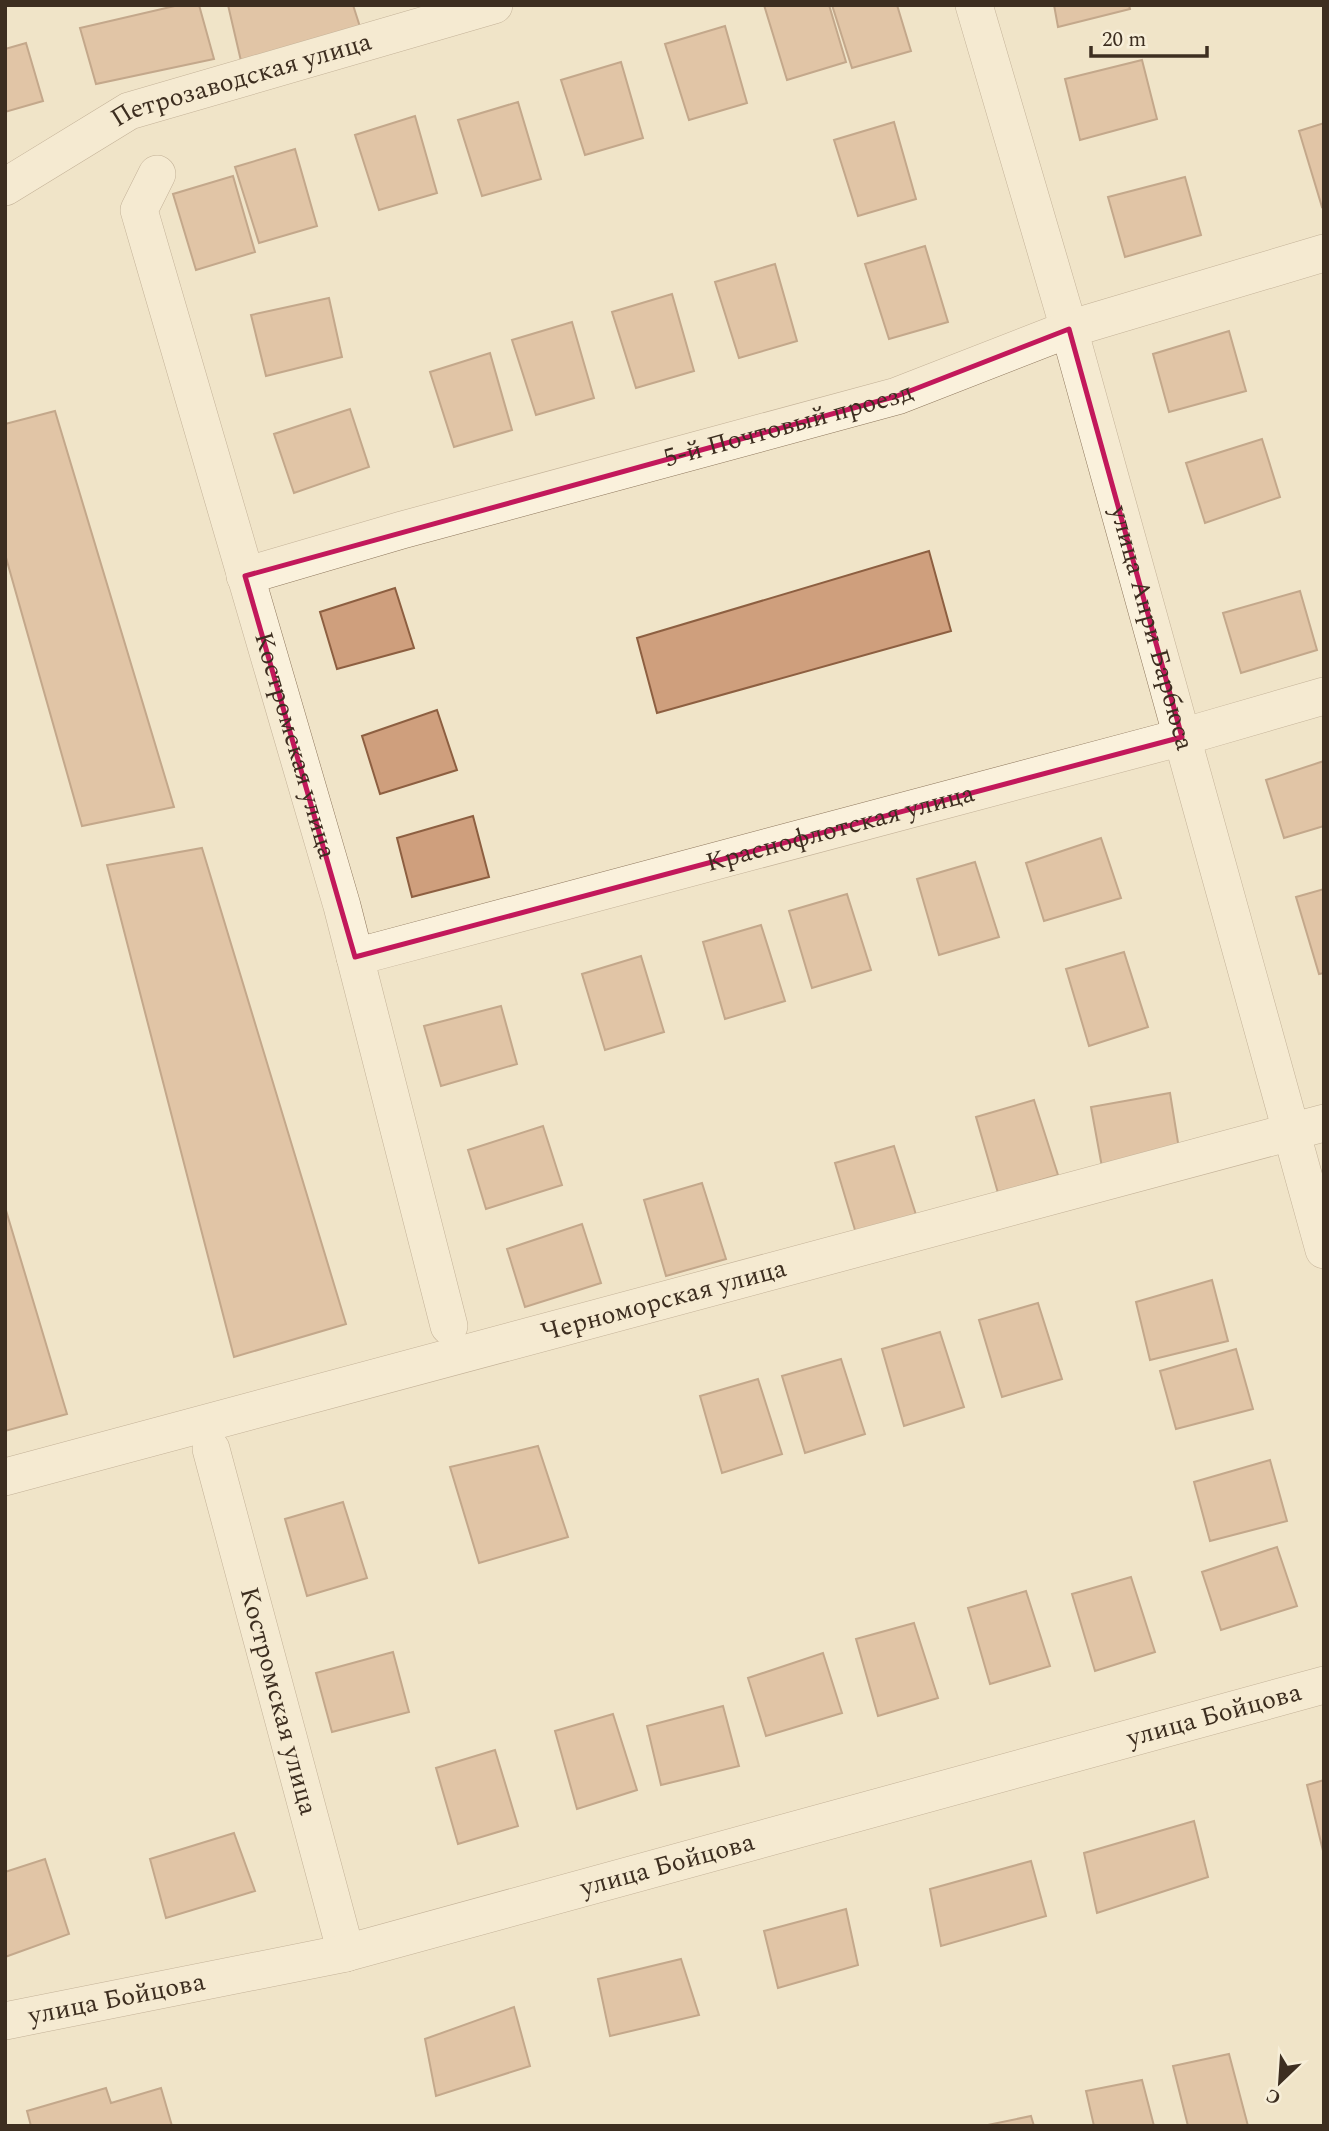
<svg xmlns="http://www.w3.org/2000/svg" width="1329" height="2131" font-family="Spectral,serif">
	<rect width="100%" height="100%" fill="#f0e4c8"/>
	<path fill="#cf9f7d" stroke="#8d5f41" stroke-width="2" d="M 179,5 L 199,5 L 214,59 L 96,84 L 80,28 Z
		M 228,5 L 353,5 L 361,30 L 241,61 Z
		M 764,5 L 829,5 L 846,62 L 787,80 Z
		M 832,5 L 897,5 L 911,51 L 852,68 Z
		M 1054,5 L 1129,5 L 1130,9 L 1058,27 Z
		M 725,26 L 747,103 L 689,120 L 665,44 Z
		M 26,43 L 43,101 L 5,112 L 5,49 Z
		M 1142,60 L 1157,119 L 1080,140 L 1065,79 Z
		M 621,62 L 643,138 L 585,155 L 561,80 Z
		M 518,102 L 541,179 L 482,196 L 458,120 Z
		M 415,116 L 437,193 L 379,210 L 355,135 Z
		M 894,122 L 916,199 L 858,216 L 834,140 Z
		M 1324,123 L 1324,206 L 1322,207 L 1299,131 Z
		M 295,149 L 317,226 L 259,243 L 235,167 Z
		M 233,176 L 255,252 L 196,270 L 173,194 Z
		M 1185,177 L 1201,235 L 1125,257 L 1108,197 Z
		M 925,246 L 948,322 L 889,339 L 865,264 Z
		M 775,264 L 797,341 L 739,358 L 715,282 Z
		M 672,294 L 694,371 L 636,388 L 612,312 Z
		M 329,298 L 342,357 L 266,376 L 251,315 Z
		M 572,322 L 594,398 L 536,415 L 512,340 Z
		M 1229,331 L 1246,391 L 1169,412 L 1153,354 Z
		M 490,353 L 512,430 L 454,447 L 430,372 Z
		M 350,409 L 369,467 L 294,493 L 274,434 Z
		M 55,411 L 174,807 L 82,826 L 5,554 L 5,424 Z
		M 1262,439 L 1280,497 L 1205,523 L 1186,463 Z
		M 929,551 L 951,631 L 657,713 L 637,638 Z
		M 395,588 L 414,648 L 337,669 L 320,612 Z
		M 1300,591 L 1317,650 L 1241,673 L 1223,613 Z
		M 437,710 L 457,770 L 380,794 L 362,736 Z
		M 1324,761 L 1324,826 L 1284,838 L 1266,780 Z
		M 473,816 L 489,877 L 412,897 L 397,838 Z
		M 1101,838 L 1121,898 L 1044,921 L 1026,863 Z
		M 202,848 L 346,1324 L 234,1357 L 107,865 Z
		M 975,862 L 999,937 L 939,955 L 917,879 Z
		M 1324,889 L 1324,973 L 1319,974 L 1296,897 Z
		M 847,894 L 871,970 L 812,988 L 789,911 Z
		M 761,925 L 785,1001 L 725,1019 L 703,942 Z
		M 1124,952 L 1148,1027 L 1089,1046 L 1066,969 Z
		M 641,956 L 664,1032 L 605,1050 L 582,974 Z
		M 501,1006 L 517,1064 L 441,1086 L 424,1026 Z
		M 1170,1093 L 1180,1155 L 1102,1167 L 1091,1107 Z
		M 1034,1100 L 1058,1175 L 998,1193 L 976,1117 Z
		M 543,1126 L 562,1185 L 486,1209 L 468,1150 Z
		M 894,1146 L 918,1221 L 858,1240 L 835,1163 Z
		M 702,1183 L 726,1259 L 666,1276 L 644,1200 Z
		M 5,1207 L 67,1414 L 5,1431 Z
		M 582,1224 L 601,1283 L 525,1307 L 507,1249 Z
		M 1212,1280 L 1228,1341 L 1150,1360 L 1136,1302 Z
		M 1038,1303 L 1062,1379 L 1002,1397 L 979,1320 Z
		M 940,1332 L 964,1407 L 904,1426 L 882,1349 Z
		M 1236,1349 L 1253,1409 L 1176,1429 L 1160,1371 Z
		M 841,1359 L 865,1434 L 805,1453 L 782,1376 Z
		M 758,1379 L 782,1454 L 722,1473 L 700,1396 Z
		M 538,1446 L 568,1537 L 479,1563 L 450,1467 Z
		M 1270,1460 L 1287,1521 L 1210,1541 L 1194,1482 Z
		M 343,1502 L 367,1578 L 307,1596 L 285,1519 Z
		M 1277,1547 L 1297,1606 L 1221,1630 L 1202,1572 Z
		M 1131,1577 L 1155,1652 L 1095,1671 L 1072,1594 Z
		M 1026,1591 L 1050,1666 L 990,1684 L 968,1608 Z
		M 914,1623 L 938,1698 L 878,1716 L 856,1639 Z
		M 393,1652 L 409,1712 L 332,1732 L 316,1673 Z
		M 823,1653 L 842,1713 L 766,1736 L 748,1678 Z
		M 723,1706 L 739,1766 L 661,1785 L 647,1726 Z
		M 613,1714 L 637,1790 L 577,1809 L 555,1731 Z
		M 495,1750 L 518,1826 L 458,1844 L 436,1768 Z
		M 1324,1780 L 1324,1855 L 1307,1785 Z
		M 1194,1821 L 1208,1877 L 1097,1913 L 1084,1853 Z
		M 234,1833 L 255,1891 L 166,1918 L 150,1859 Z
		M 45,1859 L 69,1934 L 5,1957 L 5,1872 Z
		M 1031,1861 L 1046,1916 L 941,1946 L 930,1889 Z
		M 846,1909 L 858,1965 L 778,1988 L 764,1931 Z
		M 681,1959 L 699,2015 L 610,2036 L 598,1979 Z
		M 514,2007 L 530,2066 L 436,2096 L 425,2039 Z
		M 1229,2054 L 1248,2126 L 1188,2126 L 1173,2066 Z
		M 1142,2080 L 1154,2126 L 1094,2126 L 1086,2091 Z
		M 106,2088 L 111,2103 L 161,2088 L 172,2126 L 31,2126 L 27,2111 Z
		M 1031,2116 L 1034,2126 L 983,2126 Z"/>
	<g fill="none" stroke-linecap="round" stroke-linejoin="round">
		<defs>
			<g id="minor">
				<path id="s1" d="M 974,5 L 1069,329 L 1324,1250"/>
				<path id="s2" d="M 157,174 L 139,210 L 342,906 L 449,1326"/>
				<path id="s3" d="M 5,187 L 129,111 L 494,5"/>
				<path id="s4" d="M 245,576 L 402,530 L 897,396 L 1069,329 L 1324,253"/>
				<path id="s5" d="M 355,957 L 1182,737 L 1324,696"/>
				<path id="s6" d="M 211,1449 L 346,1953"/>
				<path id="s7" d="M 5,1477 L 1324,1123"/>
				<path id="s8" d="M 5,2021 L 346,1953 L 1324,1685"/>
			</g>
		</defs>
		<use href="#minor" stroke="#8d765c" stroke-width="38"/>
		<use href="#minor" stroke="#faf1dc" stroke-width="37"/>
	</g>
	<path d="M0 0H1329V2131H0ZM 1069,329 L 1182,737 L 355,957 L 245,576 L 897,396 Z" fill="#f0e4c8" fill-opacity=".55" fill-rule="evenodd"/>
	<path fill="none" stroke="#c2185b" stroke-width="5" stroke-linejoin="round" d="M 1069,329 L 1182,737 L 355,957 L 245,576 L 897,396 Z"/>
	<g text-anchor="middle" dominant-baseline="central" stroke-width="5" stroke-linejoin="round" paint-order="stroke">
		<g font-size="26" fill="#3d2e20" stroke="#f7eed8">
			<text stroke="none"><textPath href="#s3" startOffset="262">Петрозаводская улица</textPath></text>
			<text stroke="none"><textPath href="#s4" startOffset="564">5-й Почтовый проезд</textPath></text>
			<text stroke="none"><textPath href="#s1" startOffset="648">улица Анри Барбюса</textPath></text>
			<text stroke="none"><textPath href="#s2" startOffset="598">Костромская улица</textPath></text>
			<text stroke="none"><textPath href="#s5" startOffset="502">Краснофлотская улица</textPath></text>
			<text stroke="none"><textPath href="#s7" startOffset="682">Черноморская улица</textPath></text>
			<text stroke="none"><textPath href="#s6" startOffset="261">Костромская улица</textPath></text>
			<text stroke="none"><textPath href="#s8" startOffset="1248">улица Бойцова</textPath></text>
			<text stroke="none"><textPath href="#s8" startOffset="681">улица Бойцова</textPath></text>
			<text stroke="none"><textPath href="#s8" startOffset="114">улица Бойцова</textPath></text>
		</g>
	</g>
	<rect width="1329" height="2131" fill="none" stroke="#3d2e20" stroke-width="14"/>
	<g transform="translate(1280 2082) rotate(205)" stroke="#f7eed8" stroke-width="5" paint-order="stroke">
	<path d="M0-5L12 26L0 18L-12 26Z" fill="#3d2e20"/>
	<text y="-10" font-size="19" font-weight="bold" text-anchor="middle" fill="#3d2e20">С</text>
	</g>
	<path d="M1091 46v10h116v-10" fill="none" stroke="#3d2e20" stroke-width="3.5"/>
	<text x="1102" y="46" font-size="21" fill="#3d2e20" stroke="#f7eed8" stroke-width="5" paint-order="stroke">20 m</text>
</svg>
